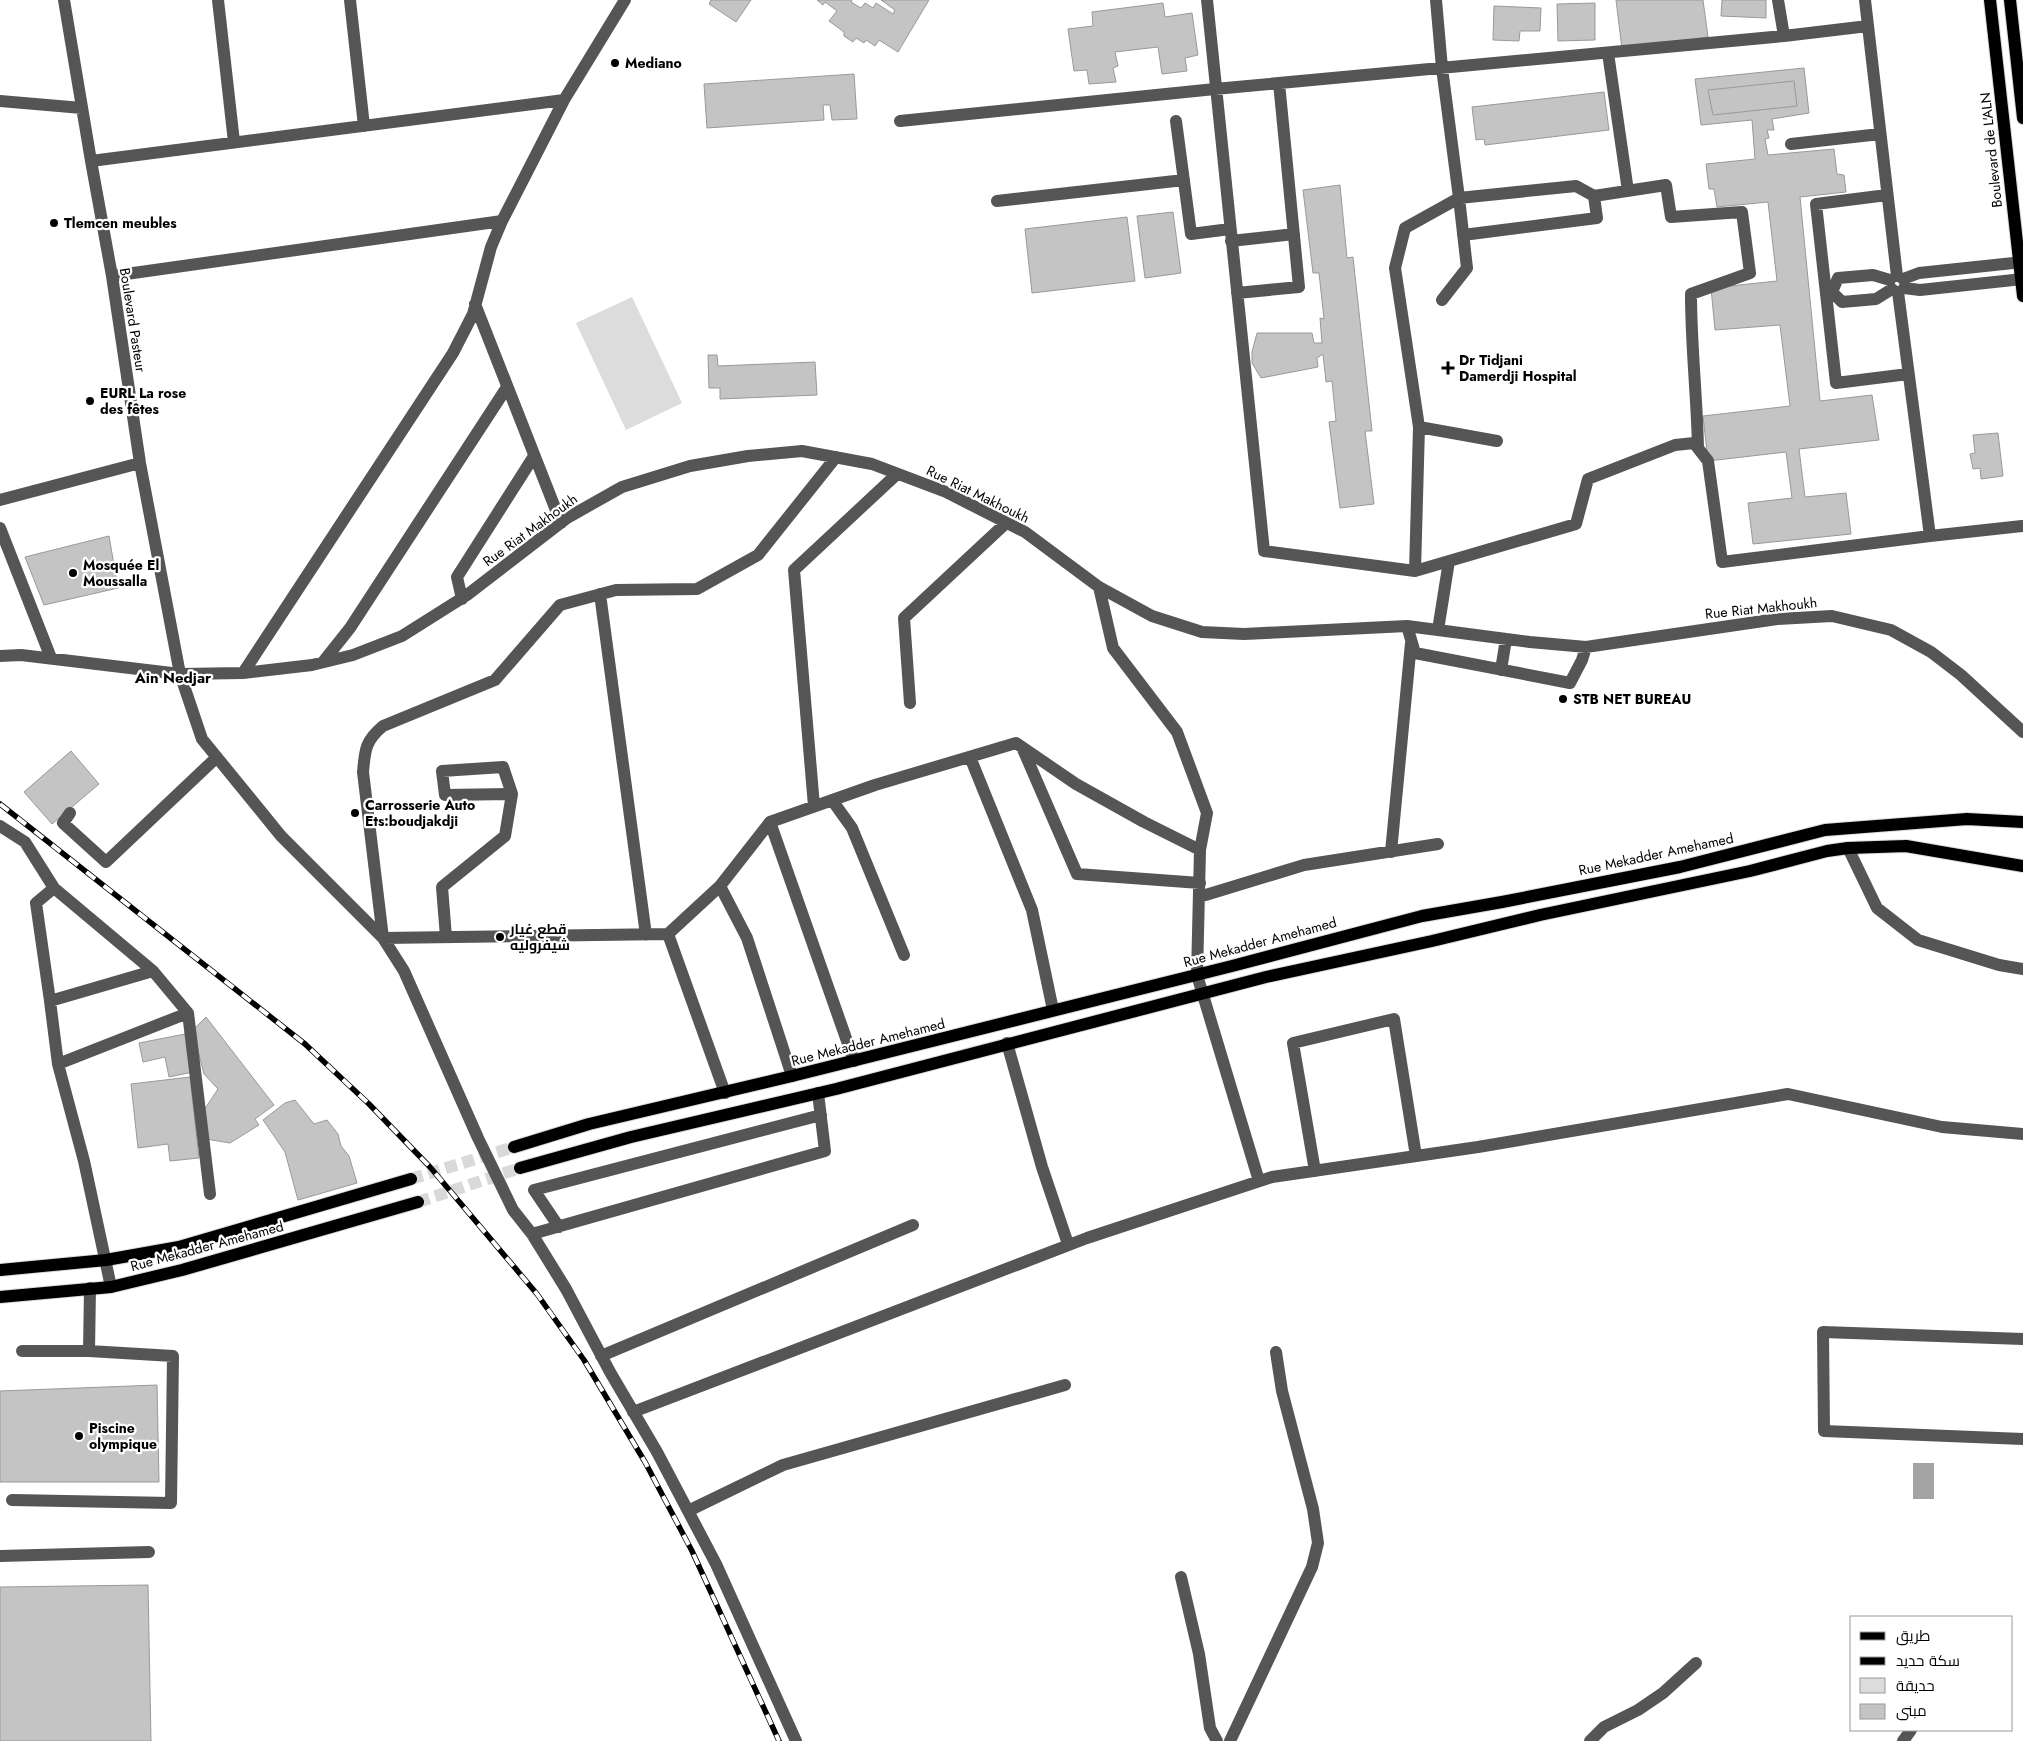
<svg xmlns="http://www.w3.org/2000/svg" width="2023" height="1741" font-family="Jost,Cairo,sans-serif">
	<rect width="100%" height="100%" fill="#fff"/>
	<path fill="#dcdcdc" d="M 632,297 L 682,403 L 626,430 L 576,323 Z"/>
	<path fill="#a3a3a3" d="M 1913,1463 L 1934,1463 L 1934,1499 L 1913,1499 Z"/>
	<path fill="#c4c4c4" stroke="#999" d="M 711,0 L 751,0 L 736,22 L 709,4 Z
		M 817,0 L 852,0 L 851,2 L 861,8 L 865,3 L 873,8 L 876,3 L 893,14 L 895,10 L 881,0 L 929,0 L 898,52 L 879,40 L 875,46 L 866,40 L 864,43 L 856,38 L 853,42 L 844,36 L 844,32 L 829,21 L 837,11 L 825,2 L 823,5 Z
		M 1616,0 L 1703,0 L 1708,37 L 1622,49 Z
		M 1722,0 L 1766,0 L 1766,18 L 1721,16 Z
		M 1163,3 L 1165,17 L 1192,13 L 1198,55 L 1185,58 L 1187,71 L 1162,74 L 1158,47 L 1115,52 L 1118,66 L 1113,68 L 1116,82 L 1089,84 L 1087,70 L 1074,71 L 1068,29 L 1093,26 L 1092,12 Z
		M 1595,3 L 1595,40 L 1558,41 L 1557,4 Z
		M 1494,6 L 1541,8 L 1540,31 L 1520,31 L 1519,41 L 1493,40 Z
		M 1804,68 L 1809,113 L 1772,119 L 1774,130 L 1767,130 L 1769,138 L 1765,139 L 1768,155 L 1834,149 L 1837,174 L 1844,175 L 1846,192 L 1800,197 L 1820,401 L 1872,395 L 1879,440 L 1799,449 L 1805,497 L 1846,493 L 1851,534 L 1753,544 L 1748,503 L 1792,498 L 1786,452 L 1708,461 L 1703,416 L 1790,406 L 1780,325 L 1715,330 L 1711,288 L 1777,281 L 1768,202 L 1717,207 L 1714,189 L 1709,189 L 1706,164 L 1755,159 L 1752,120 L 1701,125 L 1695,79 Z
		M 854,74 L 857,119 L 832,120 L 830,105 L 823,105 L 824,120 L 707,128 L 704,84 Z
		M 1794,81 L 1797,106 L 1713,115 L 1708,90 Z
		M 1604,92 L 1609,130 L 1485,145 L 1484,139 L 1476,140 L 1472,107 Z
		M 1340,185 L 1347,258 L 1353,257 L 1372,431 L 1365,431 L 1374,504 L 1340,508 L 1329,422 L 1336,421 L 1332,381 L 1326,382 L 1323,354 L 1317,358 L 1318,367 L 1261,378 L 1252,363 L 1252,352 L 1257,333 L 1312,333 L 1314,343 L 1322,343 L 1320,318 L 1324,319 L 1319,273 L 1313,273 L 1303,190 Z
		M 1173,212 L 1181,273 L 1145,278 L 1137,216 Z
		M 1127,217 L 1135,281 L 1032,293 L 1025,229 Z
		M 708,355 L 717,355 L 718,366 L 815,362 L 817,395 L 720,399 L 720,388 L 709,388 Z
		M 1998,433 L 2003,476 L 1981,479 L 1980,468 L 1973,469 L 1970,454 L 1975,453 L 1973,435 Z
		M 109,536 L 118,588 L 44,605 L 25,557 Z
		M 71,751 L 99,784 L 52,824 L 24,792 Z
		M 206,1017 L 274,1105 L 255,1119 L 259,1125 L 230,1143 L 206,1139 L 204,1110 L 218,1089 L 204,1074 L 198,1051 L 195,1028 Z
		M 185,1034 L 193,1072 L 169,1077 L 165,1057 L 143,1062 L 139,1043 Z
		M 190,1077 L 199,1158 L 170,1161 L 168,1144 L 138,1148 L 131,1084 Z
		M 295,1100 L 314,1124 L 327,1120 L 338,1134 L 341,1146 L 349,1156 L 357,1183 L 298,1200 L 285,1152 L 263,1120 L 285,1103 Z
		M 157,1385 L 159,1482 L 0,1482 L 0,1391 Z
		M 148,1585 L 151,1741 L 0,1741 L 0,1587 Z"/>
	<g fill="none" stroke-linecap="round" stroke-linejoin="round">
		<path stroke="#d9d9d9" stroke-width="12" stroke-dasharray="12 6" stroke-linecap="butt" d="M 411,1179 L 514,1147
			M 418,1202 L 520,1168"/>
		<defs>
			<path id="major" d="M 1990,0 L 2023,296
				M 2010,0 L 2023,118
				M 514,1147 L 589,1124 L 792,1076 L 1232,966 L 1422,916 L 1502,902 L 1680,867 L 1825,830 L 1967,819 L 2023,822
				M 520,1168 L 631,1137 L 836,1089 L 1266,977 L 1432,941 L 1540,915 L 1750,871 L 1827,851 L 1848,848 L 1906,846 L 2023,866
				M 0,1270 L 106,1260 L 179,1247 L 411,1179
				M 0,1297 L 111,1287 L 182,1270 L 418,1202"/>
		</defs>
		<use href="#major" stroke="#dbdbdb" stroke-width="14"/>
		<path stroke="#555" stroke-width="12" d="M 64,0 L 91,161 L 112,276 L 140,463 L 180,674 L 202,739 L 281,836 L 383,938 L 404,971 L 478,1138 L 513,1210 L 532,1234 L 566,1289 L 610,1372 L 657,1452 L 716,1564 L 796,1741
			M 218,0 L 234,142
			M 350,0 L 364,126
			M 1207,0 L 1264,551 L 1415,571 L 1419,427 L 1497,441
			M 1436,0 L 1442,68 L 1459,198 L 1576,186 L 1594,196 L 1666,185 L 1671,217 L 1742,212 L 1750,273 L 1691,294 C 1691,346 1697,397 1698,448
			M 1865,0 L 1897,276
			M 1784,36 L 1868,26
			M 1608,53 L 1628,191
			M 0,101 L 82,108
			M 900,121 L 1215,89 L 1784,36 L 1778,0
			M 1176,121 L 1191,234 L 1230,229
			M 1791,144 L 1880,134
			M 91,161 L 564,100
			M 1887,195 L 1816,204 L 1836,383 L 1908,374
			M 997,201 L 1184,180
			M 1463,235 L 1597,218 L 1594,196
			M 1231,241 L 1294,234
			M 112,276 L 502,221
			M 1903,279 L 1919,273 L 2023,262
			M 1904,288 L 1920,290 L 2023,279
			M 1832,292 L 1838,278 L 1873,275 L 1890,280
			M 1832,292 L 1842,302 L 1876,299 L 1892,289
			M 1898,292 L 1930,536 L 2022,526
			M 1237,293 L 1299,287 L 1279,83
			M 475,304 L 561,523
			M 1419,427 L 1395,268 L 1405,228 L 1459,198 L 1467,268 L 1442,300
			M 836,457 L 758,555 L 697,589 L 616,590 L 560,605 L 495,680 L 383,726 C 365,741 365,750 363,772 L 383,938 L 668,934 L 720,886 L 770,822 L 875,785 L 1016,743 L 1076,784 L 1144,822 L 1200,850 L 1207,813 L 1177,732 L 1113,648 L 1099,587
			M 0,500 L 140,463
			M 0,528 L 51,658
			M 1415,571 L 1576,524 L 1588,479 L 1675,445 L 1694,443 L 1708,461 L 1722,562 L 1930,536
			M 600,594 L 646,935
			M 462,599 L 457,577 L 534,456
			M 1407,626 L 1415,653 L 1570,683 L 1582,660 L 1586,647
			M 1438,630 L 1449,561
			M 0,656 L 21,655 L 180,674 L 243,673 L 312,665 L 353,655 L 402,636 L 467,595 L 567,518 L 622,487 L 690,466 L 748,456 L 802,451 L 872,464 L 946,492 L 1025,532 L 1099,587 L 1152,616 L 1202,632 L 1244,634 L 1407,626 L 1530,642 L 1586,647 L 1777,619 L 1832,616 L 1891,630 L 1931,652 L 1961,675 L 2023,732
			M 323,662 L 350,628 L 507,387
			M 1501,670 L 1506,639
			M 243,673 L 453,353 L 473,314 L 491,247 L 502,221 L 564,100 L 625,0
			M 910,703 L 904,618 L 1006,523
			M 1022,747 L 1077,874 L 1200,883
			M 970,757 L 1032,910 L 1053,1010
			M 832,800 L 852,828 L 904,955
			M 814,806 L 794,570 L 897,474
			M 70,813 L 63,823 L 106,862 L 217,757
			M 770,822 L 854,1061
			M 0,826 L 25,842 L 54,888 L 153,971 L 50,1001 L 36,903 L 54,888
			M 1848,848 L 1877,908 L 1918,940 L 1999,965 L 2023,969
			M 1200,850 L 1197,975 L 1259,1181
			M 1391,852 L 1411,643
			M 720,886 L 747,938 L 792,1076
			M 1199,897 L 1304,865 L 1438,844
			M 668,934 L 725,1093
			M 446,937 L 442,887 L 505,836 L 512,794 L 445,795 L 442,771 L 503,767 L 512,794
			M 50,1001 L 58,1064 L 84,1161 L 111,1287
			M 188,1013 L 210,1194
			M 1007,1043 L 1042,1167 L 1068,1244
			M 58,1064 L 188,1013 L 153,971
			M 1315,1171 L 1293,1043 L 1394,1019 L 1416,1156
			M 559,1227 L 534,1190 L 821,1115
			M 532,1234 L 825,1151 L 818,1093
			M 2023,1339 L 1823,1332 L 1824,1431 L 2023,1439
			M 22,1351 L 89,1351
			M 601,1356 L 913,1225
			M 633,1412 L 1087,1238 L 1272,1177 L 1478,1147 L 1788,1094 L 1942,1127 L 2023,1134
			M 12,1500 L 171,1503 L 173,1356 L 89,1351 L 90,1288
			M 688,1511 L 783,1465 L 1065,1385
			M 0,1556 L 149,1552
			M 1181,1577 L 1199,1654 L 1210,1728 L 1217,1741
			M 1230,1741 L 1312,1567 L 1318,1543 L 1313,1509 L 1282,1391 L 1276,1352
			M 1590,1741 L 1604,1727 L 1638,1710 L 1663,1693 L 1696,1663
			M 1903,1741 L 1911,1730"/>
		<use href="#major" stroke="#000" stroke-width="12"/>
		<defs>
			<path id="rail" d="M 0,804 L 305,1044 L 369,1104 L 430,1167 L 537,1294 L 584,1360 L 645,1462 L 692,1551 L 779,1741"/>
		</defs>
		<use href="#rail" stroke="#000" stroke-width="5.5"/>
		<use href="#rail" stroke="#fff" stroke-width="4" stroke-dasharray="11" stroke-linecap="butt"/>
	</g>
	<g fill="#000" stroke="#fff" stroke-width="2">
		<circle cx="615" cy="63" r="5"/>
		<circle cx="54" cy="223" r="5"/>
		<path d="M1445.5 360.5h5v5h5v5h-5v5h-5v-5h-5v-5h5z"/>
		<circle cx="90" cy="401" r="5"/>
		<circle cx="73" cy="573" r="5"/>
		<circle cx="1563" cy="699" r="5"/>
		<circle cx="355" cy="813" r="5"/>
		<circle cx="500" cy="937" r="5"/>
		<circle cx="79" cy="1436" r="5"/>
	</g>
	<g text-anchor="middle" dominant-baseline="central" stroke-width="4.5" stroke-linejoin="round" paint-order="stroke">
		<g font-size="14" font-weight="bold" fill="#000" stroke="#fff" text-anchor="start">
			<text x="625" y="63">Mediano</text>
			<text x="64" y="223">Tlemcen meubles</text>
			<text x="1459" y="360">Dr Tidjani<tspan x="1459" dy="16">Damerdji Hospital</tspan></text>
			<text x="100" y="393">EURL La rose<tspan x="100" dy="16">des fêtes</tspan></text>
			<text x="83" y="565">Mosquée El<tspan x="83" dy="16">Moussalla</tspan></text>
			<text x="1573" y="699">STB NET BUREAU</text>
			<text x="365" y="805">Carrosserie Auto<tspan x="365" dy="16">Ets:boudjakdji</tspan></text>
			<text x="510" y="929">قطع غيار<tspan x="510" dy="16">شيفروليه</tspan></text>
			<text x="89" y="1428">Piscine<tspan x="89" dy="16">olympique</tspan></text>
		</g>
		<g font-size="14" fill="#000" stroke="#fff">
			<text transform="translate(1991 150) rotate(-96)">Boulevard de L'ALN</text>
			<text transform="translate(133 320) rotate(81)">Boulevard Pasteur</text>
			<text transform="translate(978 494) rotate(26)">Rue Riat Makhoukh</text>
			<text transform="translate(530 530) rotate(-36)">Rue Riat Makhoukh</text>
			<text transform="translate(1761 608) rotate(-6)">Rue Riat Makhoukh</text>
			<text transform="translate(1656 854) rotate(-12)">Rue Mekadder Amehamed</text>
			<text transform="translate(1260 942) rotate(-15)">Rue Mekadder Amehamed</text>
			<text transform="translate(868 1042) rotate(-14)">Rue Mekadder Amehamed</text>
			<text transform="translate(207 1246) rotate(-15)">Rue Mekadder Amehamed</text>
		</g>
		<g font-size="15" font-weight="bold" fill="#000" stroke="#fff">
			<text x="173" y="678">Ain Nedjar</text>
		</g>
	</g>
	<rect x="1850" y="1616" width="162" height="115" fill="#ffffff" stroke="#999999"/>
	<rect x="1860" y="1632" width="25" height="8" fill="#000000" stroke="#999999"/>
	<text x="1896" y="1641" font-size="15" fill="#000000">طريق</text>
	<rect x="1860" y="1657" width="25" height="8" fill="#000000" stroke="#999999"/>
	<text x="1896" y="1666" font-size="15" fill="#000000">سكة حديد</text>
	<rect x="1860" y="1678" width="25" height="15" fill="#dcdcdc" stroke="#999999"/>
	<text x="1896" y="1691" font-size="15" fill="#000000">حديقة</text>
	<rect x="1860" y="1704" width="25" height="15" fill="#c4c4c4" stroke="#999999"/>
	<text x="1896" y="1716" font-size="15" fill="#000000">مبنى</text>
</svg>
